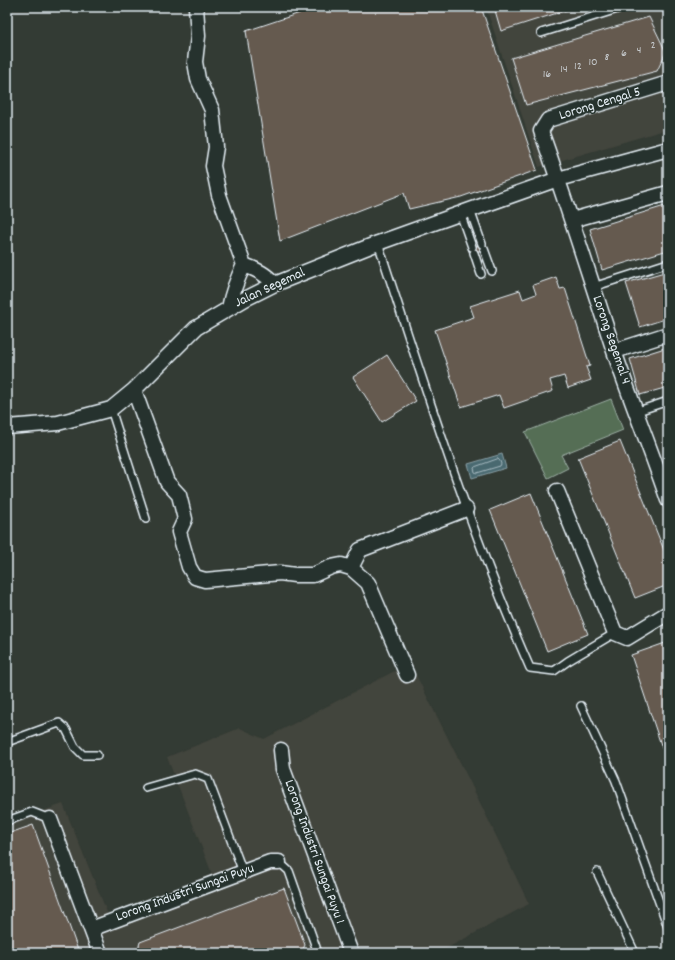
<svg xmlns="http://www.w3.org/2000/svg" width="675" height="960" font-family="Dekko,sans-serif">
	<rect width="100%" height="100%" fill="#333b34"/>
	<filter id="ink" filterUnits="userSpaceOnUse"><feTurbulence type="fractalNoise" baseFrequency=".025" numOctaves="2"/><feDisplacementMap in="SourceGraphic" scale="8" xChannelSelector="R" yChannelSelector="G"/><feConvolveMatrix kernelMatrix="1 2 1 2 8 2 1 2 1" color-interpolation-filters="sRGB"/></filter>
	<g filter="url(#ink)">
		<path fill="#42443c" d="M 486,7 L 668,7 L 668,129 L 539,167 Z
			M 410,663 L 470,782 L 529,904 L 438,953 L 7,953 L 7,823 L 63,804 L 109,917 L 212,874 L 167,757 L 240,728 L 264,739 Z"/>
		<path fill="#546e54" stroke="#9eb0a6" d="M 611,399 L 623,430 L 561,455 L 568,468 L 548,478 L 525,432 Z"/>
		<path fill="#496970" stroke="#899fa6" d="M 502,454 L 506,468 L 472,478 L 468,464 Z"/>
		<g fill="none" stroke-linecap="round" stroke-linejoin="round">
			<path stroke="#a8bbc2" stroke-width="1" d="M 498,459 L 500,461 L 501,464 L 500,466 L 477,473 L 475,472 L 474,468 L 475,467 Z"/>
		</g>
		<path fill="#655a4f" stroke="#e8f1f8" d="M 318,7 L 481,7 L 537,170 L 461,197 L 409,209 L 404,193 L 280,241 L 246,31 Z
			M 494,7 L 576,7 L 501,31 Z
			M 649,17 L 666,52 L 657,71 L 526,105 L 511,58 Z
			M 668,205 L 668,250 L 602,270 L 590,229 Z
			M 485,243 L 487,248 L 470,254 L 468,249 Z
			M 668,271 L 668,318 L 640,327 L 626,283 Z
			M 556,277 L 560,289 L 565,288 L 590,366 L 586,367 L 591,380 L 568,388 L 564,376 L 550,380 L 553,391 L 504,408 L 499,395 L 461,407 L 435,330 L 474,317 L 470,306 L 520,290 L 523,299 L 536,294 L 533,285 Z
			M 668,347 L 668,387 L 640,395 L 630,359 Z
			M 387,355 L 416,401 L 382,422 L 353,377 Z
			M 620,441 L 668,560 L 668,585 L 635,598 L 578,458 Z
			M 531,493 L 588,634 L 547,651 L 490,510 Z
			M 668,642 L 668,766 L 631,655 Z
			M 33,825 L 79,953 L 7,953 L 7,834 Z
			M 284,888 L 305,945 L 301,953 L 137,953 L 140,942 Z"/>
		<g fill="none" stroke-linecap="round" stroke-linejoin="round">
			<defs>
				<path id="lane" d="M 541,33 L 624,7
					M 470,210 L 482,244
					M 460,213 L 472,247
					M 378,243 C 425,386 469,530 530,668 L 554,671 L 568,661 L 615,633
					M 484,249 L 492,271
					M 474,253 L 481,274
					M 593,287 L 668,263
					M 111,409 L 146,519
					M 635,412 L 668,401
					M 581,706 L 616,781 L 668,927
					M 7,742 L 59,723 L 66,729 L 75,747 L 83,755 L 97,755
					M 146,788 L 195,774 L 208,779 L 243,872
					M 7,821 L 32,812 L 50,819
					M 279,862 L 289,871 L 318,953
					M 597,872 L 635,953"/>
				<path id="street" d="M 196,7 L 198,36 L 195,62 L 198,79 L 212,110 L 216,147 L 213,166 L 219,195 L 244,265 C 237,279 232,293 229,308
					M 668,83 L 548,120 L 541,131 C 567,204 590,278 614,351 C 631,401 651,450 668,500
					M 572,220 L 668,193
					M 244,265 C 258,270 265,274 275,284
					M 615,351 L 668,334
					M 134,390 L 167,482 L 179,495 L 185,519 L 179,532 L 189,567 L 195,577 L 205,580 L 280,573 L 295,575 L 313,575 L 331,567 L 341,565 L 351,568 L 360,550 L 466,509
					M 7,427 L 58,423 L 111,409 L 134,390 L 196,328 L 245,299 L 275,284 L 378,243 L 470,210 L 558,179 L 668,149
					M 557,491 L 615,633 L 627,638 L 668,613
					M 351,568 L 368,583 L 407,675
					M 281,750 L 283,769 L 351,953
					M 50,819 L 100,953
					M 91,929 L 270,862 L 279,862"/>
			</defs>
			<use href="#lane" stroke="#e8f1f8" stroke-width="10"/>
			<use href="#street" stroke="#e8f1f8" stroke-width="17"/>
			<use href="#lane" stroke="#26332d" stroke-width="7"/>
			<use href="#street" stroke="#26332d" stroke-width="14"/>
		</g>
	</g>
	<g text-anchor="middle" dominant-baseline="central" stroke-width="3" stroke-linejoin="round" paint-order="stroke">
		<g font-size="12" fill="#c7cbce">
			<text x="653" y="45">2</text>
			<text x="639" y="50">4</text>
			<text x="624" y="53">6</text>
			<text x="607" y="57">8</text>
			<text x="593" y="62">10</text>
			<text x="578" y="66">12</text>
			<text x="564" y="69">14</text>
			<text x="547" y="74">16</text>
		</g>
		<g font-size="14" fill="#e8f1f8" stroke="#26332d">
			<text transform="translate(600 104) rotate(-17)">Lorong Cengal 5</text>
			<text transform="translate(270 288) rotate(-25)">Jalan Segemal</text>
			<text transform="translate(611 340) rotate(71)">Lorong Segemal 4</text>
			<text transform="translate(314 852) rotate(70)">Lorong Industri Sungai Puyu 1</text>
			<text transform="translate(185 893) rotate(-20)">Lorong Industri Sungai Puyu</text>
		</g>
	</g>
	<rect width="675" height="960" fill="none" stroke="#26332d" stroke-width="24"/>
	<rect x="12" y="12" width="651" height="936" fill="none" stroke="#e8f1f8" stroke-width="1.5" filter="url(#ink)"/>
</svg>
